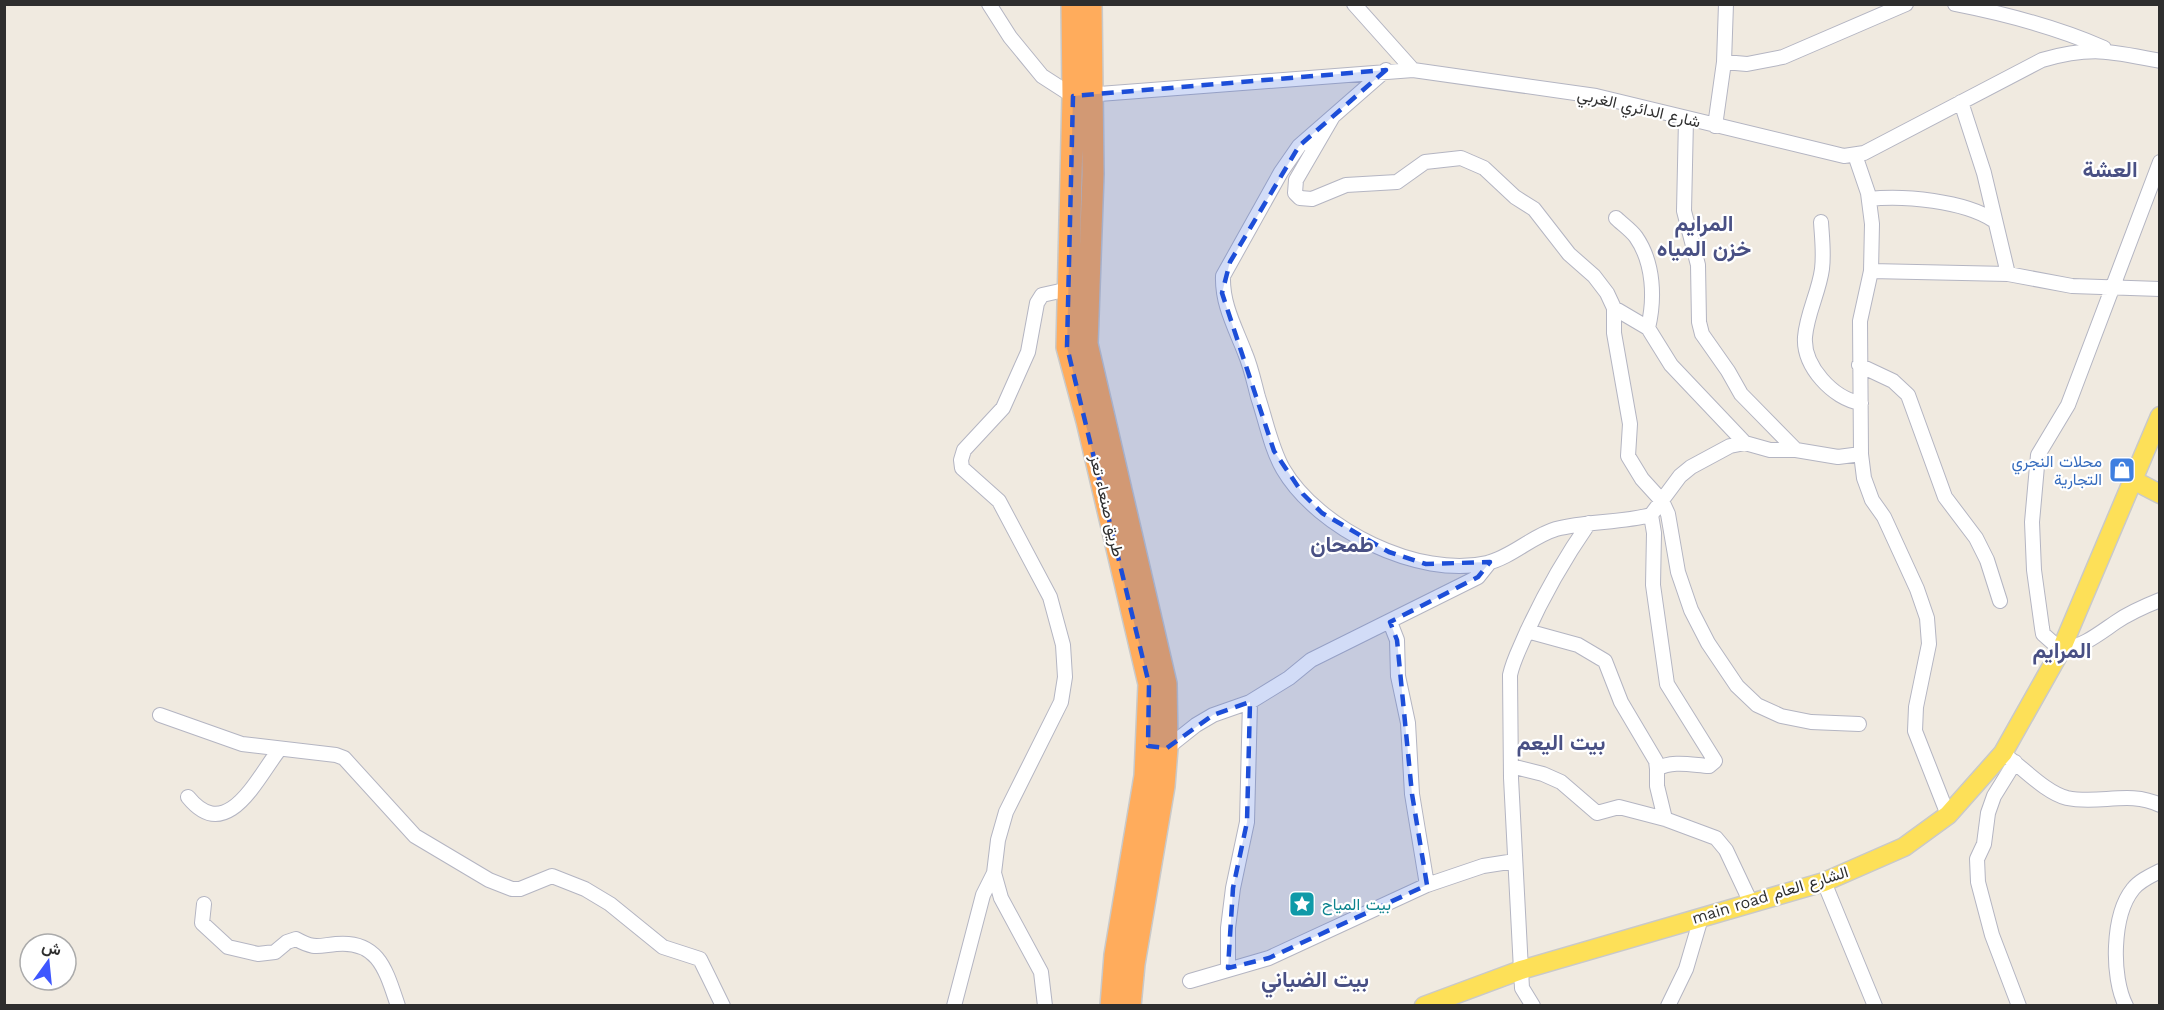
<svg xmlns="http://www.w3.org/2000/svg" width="2164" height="1010" font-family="'Work Sans',Vazirmatn,sans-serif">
	<rect width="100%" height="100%" fill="#f0eae0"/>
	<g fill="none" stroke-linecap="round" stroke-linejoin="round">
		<defs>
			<path id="minor" d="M 989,4 L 1010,37 L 1042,76 L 1073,96 L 1413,70 L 1596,96 L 1844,156 L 1864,153 L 2042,60 C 2091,46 2111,51 2160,61
				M 1354,4 L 1413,70
				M 1955,4 C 2006,14 2056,27 2104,48
				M 1724,62 L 1747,64 L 1783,57 L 1906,4
				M 1386,70 L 1299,146 L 1281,172 L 1223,276 C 1222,304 1235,327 1245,353 C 1251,367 1254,382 1258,397 C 1266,421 1271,448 1283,469 C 1318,529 1419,579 1487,563 C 1512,557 1532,536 1556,529 C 1587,521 1620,523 1651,515 L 1680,476 L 1691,467 L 1730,446 L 1745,443 L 1770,450 L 1796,450
				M 1961,102 L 1984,173 L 2008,274
				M 1332,118 L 1296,180 L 1295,193 L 1300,198 L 1312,199 L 1346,185 L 1397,182 L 1425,162 L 1461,158 L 1484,168 L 1515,197 L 1534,209 L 1569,254 L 1594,276 L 1607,293 L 1614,308 L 1614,333 L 1630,424 L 1628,456 L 1642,479 L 1662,501 L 1668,514 L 1678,572 L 1691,610 L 1708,643 L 1737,686 L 1757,705 L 1781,716 L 1811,722 L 1859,724
				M 1686,119 L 1684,211 L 1698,265 L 1699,322 L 1702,334 L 1728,371 L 1741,394 L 1796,450 L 1838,457 L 1861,454
				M 1715,126 L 1724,62 L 1726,4
				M 1855,155 L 1868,193 L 1872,224 L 1871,271 L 1860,321 L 1861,454 L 1864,478 L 1872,500 L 1884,517 L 1917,589 L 1927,618 L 1929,644 L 1916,707 L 1915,731 L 1948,815
				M 2160,162 L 2068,405 L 2038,455 L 2032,522 L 2034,570 L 2042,628 L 2043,634 L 2061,650 C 2084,646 2097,635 2116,622 C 2129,613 2145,606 2160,600
				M 1869,199 C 1904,195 1964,201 1993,220
				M 1616,218 C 1622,224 1631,230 1636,237 C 1654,263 1655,299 1648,328
				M 1821,222 C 1822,238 1824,253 1822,269 C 1819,292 1807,313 1805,337 C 1803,366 1833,399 1861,403
				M 1871,271 L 2008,274 L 2072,286 L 2160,289
				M 1614,308 L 1648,328 L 1671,365 L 1745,443
				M 1859,365 L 1893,381 L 1908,395 L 1945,497 L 1976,538 L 1987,560 L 2000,601
				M 1651,515 L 1654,533 L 1653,585 L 1667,684 L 1715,761 L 1709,766 C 1692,765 1672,760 1657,769 L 1657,786 L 1665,819
				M 1390,622 L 1397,640 L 1398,676 L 1408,723 L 1412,794 L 1427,885
				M 1527,631 L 1578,645 L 1605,661 L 1621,702 L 1656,761 L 1657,769
				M 160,715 L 242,744 L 336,755 L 344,758 L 415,836 L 489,880 L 512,889 L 520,889 L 552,876 L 585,889 L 610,904 L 663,947 L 700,959 L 723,1006
				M 1167,748 L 1196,725 L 1213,715 L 1250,702 L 1289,678 L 1311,660 L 1478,577 L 1490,562
				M 2009,758 C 2026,771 2047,793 2067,798 C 2099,805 2129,790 2160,805
				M 2015,762 L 1994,796 L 1988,813 L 1984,844 L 1977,859 L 1978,882 L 1992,935 L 2019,1006
				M 1511,766 L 1543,774 L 1561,782 L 1597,813 L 1619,807 L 1665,819 L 1716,838 L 1726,850 L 1751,903
				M 188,797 C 227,845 257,778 279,750
				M 1824,882 L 1875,1006
				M 204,904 L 202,923 L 228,947 L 258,954 L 275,952 L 287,942 L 296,939 C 314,949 317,946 336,944 C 379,940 386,971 398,1006
				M 1228,968 L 1228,928 L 1233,888 L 1247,822 L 1250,702
				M 1190,981 L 1269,958 L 1427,885 L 1483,866 L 1515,861
				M 954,1006 L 983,895 L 994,873
				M 1045,1006 L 1041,972 L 1001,898 L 994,873 L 998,840 L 1006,812 L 1061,702 L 1065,677 L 1063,645 L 1050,597 L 999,501 L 962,468 L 961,460 L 964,450 L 1003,408 L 1028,352 L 1037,303 L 1042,295 L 1069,289
				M 1533,1006 L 1522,988 L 1521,970 L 1511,778 L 1510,675 C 1513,661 1519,650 1525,636 C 1543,596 1564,559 1589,523
				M 1668,1006 L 1686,969 L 1701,918
				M 2126,1006 C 2111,977 2112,915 2133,889 C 2139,881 2150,876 2160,871"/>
			<path id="major" d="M 2133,480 L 2160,494
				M 1424,1006 L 1521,970 L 1824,882 L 1904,847 L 1948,815 L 2003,753 L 2061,650 L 2160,416"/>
			<path id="highway" d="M 1072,4 L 1073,96 L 1067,347 L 1087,421 L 1149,684 L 1145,776 L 1115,955 L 1111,1006
				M 1091,4 L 1093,174 L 1087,344 L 1166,684 L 1167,748 L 1164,786 L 1134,964 L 1130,1006"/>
		</defs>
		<use href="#minor" stroke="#b4b5c2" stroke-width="16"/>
		<use href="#major" stroke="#c9c9c9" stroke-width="21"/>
		<use href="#highway" stroke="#c9c9c9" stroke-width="24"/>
		<use href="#minor" stroke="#fff" stroke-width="14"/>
		<use href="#major" stroke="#fde058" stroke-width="18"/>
		<use href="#highway" stroke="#ffac5c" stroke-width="21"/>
	</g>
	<path fill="#1d4ed8" fill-opacity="0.2" stroke="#1d4ed8" stroke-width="4.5" stroke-dasharray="12 8" stroke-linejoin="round" d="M 1386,70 L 1299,146 L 1230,262 L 1222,293 L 1274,451 L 1303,494 L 1322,513 L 1389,552 L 1426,564 L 1490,562 L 1478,577 L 1390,622 L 1397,640 L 1412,794 L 1427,885 L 1269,958 L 1228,968 L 1233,888 L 1247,822 L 1250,702 L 1213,715 L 1167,748 L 1148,746 L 1149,684 L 1067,347 L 1073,96 Z"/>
	<defs>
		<symbol id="shop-square" viewBox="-11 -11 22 22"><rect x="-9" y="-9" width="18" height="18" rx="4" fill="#3f7fe0" stroke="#fff"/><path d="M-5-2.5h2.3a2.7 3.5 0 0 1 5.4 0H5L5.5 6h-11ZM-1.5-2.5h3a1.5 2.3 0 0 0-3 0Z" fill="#fff"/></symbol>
		<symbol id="sight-square" viewBox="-11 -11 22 22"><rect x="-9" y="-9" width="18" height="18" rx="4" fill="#0f9aa8" stroke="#fff"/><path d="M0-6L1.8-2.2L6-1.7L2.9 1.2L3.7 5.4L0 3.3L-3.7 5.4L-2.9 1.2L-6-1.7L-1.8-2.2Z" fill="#fff"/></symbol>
	</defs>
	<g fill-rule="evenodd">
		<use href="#shop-square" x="2107" y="455" width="30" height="30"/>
		<use href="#sight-square" x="1287" y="889" width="30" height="30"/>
	</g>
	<g text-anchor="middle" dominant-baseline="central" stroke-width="4.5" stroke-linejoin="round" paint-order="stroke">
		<g font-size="16" fill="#2e2e2e" stroke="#fff">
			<text transform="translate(1639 108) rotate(13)">شارع الدائري الغربي</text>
			<text transform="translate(1107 506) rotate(77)">طريق صنعاء تعز</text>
			<text transform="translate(1770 895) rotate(-17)">main road الشارع العام</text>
		</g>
		<g font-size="16" fill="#366cbe" stroke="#fff" text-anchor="end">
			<text x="2102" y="461">محلات النجري<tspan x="2102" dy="18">التجارية</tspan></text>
		</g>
		<g font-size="16" fill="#0d838f" stroke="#fff" text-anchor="start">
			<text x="1322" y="904">بيت المياح</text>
		</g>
		<g font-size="22" font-weight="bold" fill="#495084" stroke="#fff">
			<text x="2110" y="169">العشة</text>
			<text x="1704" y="223">المرايم<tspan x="1704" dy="25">خزن المياه</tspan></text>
			<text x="1342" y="544">طمحان</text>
			<text x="2062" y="650">المرايم</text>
			<text x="1561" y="742">بيت اليعم</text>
			<text x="1315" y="979">بيت الضياني</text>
		</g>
	</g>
	<rect width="2164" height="1010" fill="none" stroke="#2e2e2e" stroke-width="12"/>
	<g transform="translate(48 962) rotate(15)"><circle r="28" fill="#ffffff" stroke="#ababab" stroke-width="1.5"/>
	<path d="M0-4.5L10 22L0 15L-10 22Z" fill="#3e56ff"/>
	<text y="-9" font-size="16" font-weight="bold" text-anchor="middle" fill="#2e2e2e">ش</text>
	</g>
</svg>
